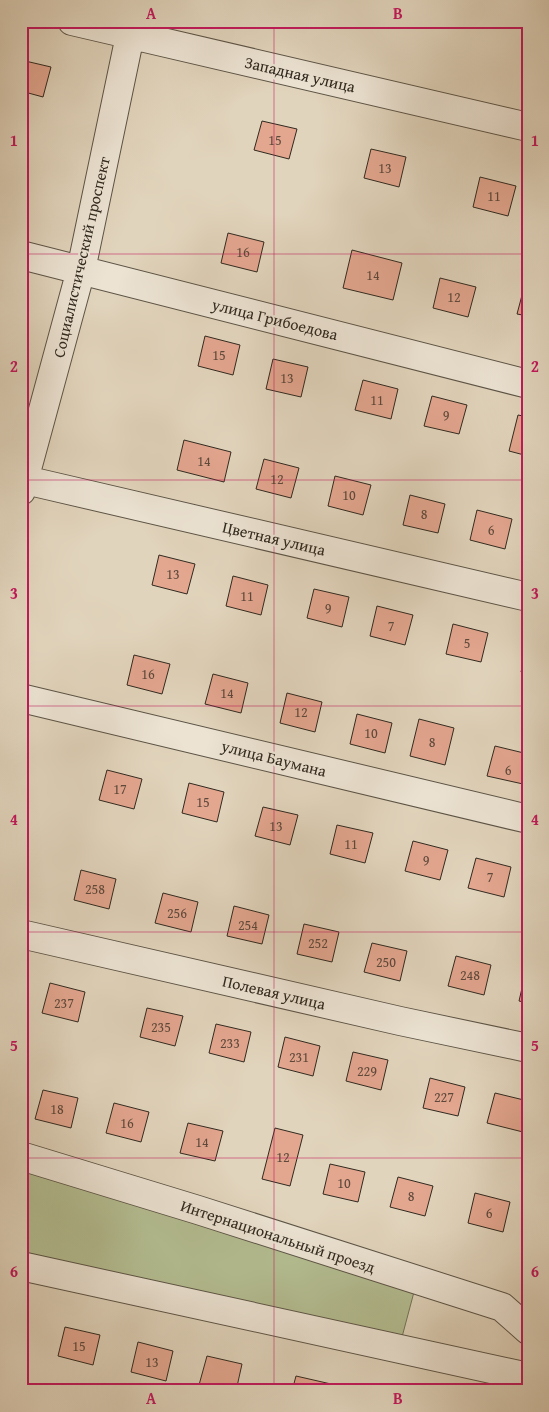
<svg xmlns="http://www.w3.org/2000/svg" width="549" height="1412" font-family="'Gentium Book Plus',serif">
	<rect width="100%" height="100%" fill="#e1d4bc"/>
	<filter id="stains"><feTurbulence type="fractalNoise" baseFrequency=".004" numOctaves="4"/><feColorMatrix values="0 0 0 0 .2 0 0 0 0 .09 0 0 0 0 .02 0 0 0 .5 -.17"/></filter>
	<radialGradient id="worn" r=".72"><stop offset=".6" stop-color="#630" stop-opacity="0"/><stop offset="1" stop-color="#630" stop-opacity=".3"/></radialGradient>
	<path fill="#b3bd91" stroke="#727358" d="M 21,1169 L 414,1292 L 402,1337 L 21,1252 Z"/>
	<path fill="#e3a68f" stroke="#30291f" d="M 21,60 L 51,67 L 43,97 L 21,91 Z
		M 262,121 L 297,129 L 289,159 L 254,150 Z
		M 371,149 L 406,157 L 399,187 L 364,178 Z
		M 21,173 L 28,175 L 21,200 Z
		M 480,177 L 516,186 L 508,216 L 473,207 Z
		M 228,233 L 264,242 L 257,272 L 221,263 Z
		M 352,250 L 402,263 L 393,300 L 343,288 Z
		M 440,278 L 476,287 L 468,317 L 433,308 Z
		M 525,284 L 528,285 L 528,316 L 517,314 Z
		M 205,336 L 240,345 L 233,375 L 198,366 Z
		M 273,359 L 308,367 L 301,397 L 266,389 Z
		M 363,380 L 398,389 L 391,419 L 355,410 Z
		M 432,396 L 467,405 L 459,434 L 424,426 Z
		M 518,415 L 528,417 L 528,456 L 509,451 Z
		M 184,440 L 231,452 L 224,482 L 177,470 Z
		M 264,459 L 299,468 L 291,498 L 256,489 Z
		M 335,476 L 371,485 L 363,515 L 328,506 Z
		M 410,495 L 445,504 L 438,533 L 403,525 Z
		M 477,510 L 512,519 L 505,549 L 470,540 Z
		M 159,555 L 195,564 L 187,594 L 152,585 Z
		M 233,576 L 268,585 L 261,615 L 226,606 Z
		M 314,589 L 349,597 L 342,627 L 307,618 Z
		M 377,606 L 413,615 L 405,645 L 370,636 Z
		M 453,624 L 488,633 L 481,662 L 446,654 Z
		M 528,644 L 528,673 L 521,672 Z
		M 134,655 L 170,664 L 162,694 L 127,685 Z
		M 213,674 L 248,683 L 241,713 L 205,704 Z
		M 287,693 L 322,702 L 315,732 L 280,723 Z
		M 357,714 L 392,723 L 385,753 L 350,744 Z
		M 419,719 L 454,728 L 445,765 L 410,756 Z
		M 495,746 L 528,754 L 528,764 L 523,784 L 487,776 Z
		M 107,770 L 142,779 L 134,809 L 99,800 Z
		M 189,783 L 224,792 L 217,822 L 182,813 Z
		M 263,807 L 298,815 L 290,845 L 255,836 Z
		M 337,825 L 373,833 L 365,863 L 330,854 Z
		M 413,841 L 448,850 L 440,880 L 405,871 Z
		M 476,858 L 511,867 L 504,897 L 468,888 Z
		M 81,870 L 116,879 L 109,909 L 74,900 Z
		M 163,893 L 198,902 L 191,932 L 155,923 Z
		M 234,906 L 269,915 L 262,944 L 227,936 Z
		M 304,924 L 339,932 L 332,962 L 297,954 Z
		M 372,943 L 407,951 L 400,981 L 364,972 Z
		M 456,956 L 491,965 L 484,995 L 448,986 Z
		M 526,971 L 528,972 L 528,1003 L 519,1001 Z
		M 50,983 L 85,992 L 78,1022 L 42,1013 Z
		M 147,1008 L 183,1016 L 175,1046 L 140,1037 Z
		M 216,1024 L 251,1032 L 244,1062 L 209,1053 Z
		M 285,1037 L 320,1046 L 313,1076 L 278,1067 Z
		M 353,1052 L 388,1060 L 381,1090 L 346,1081 Z
		M 430,1078 L 465,1087 L 458,1116 L 423,1108 Z
		M 43,1090 L 78,1098 L 71,1128 L 35,1119 Z
		M 495,1093 L 528,1101 L 528,1110 L 523,1132 L 487,1123 Z
		M 114,1103 L 149,1112 L 141,1142 L 106,1133 Z
		M 188,1123 L 223,1131 L 215,1161 L 180,1153 Z
		M 275,1128 L 303,1135 L 290,1186 L 262,1179 Z
		M 330,1164 L 365,1172 L 358,1202 L 323,1194 Z
		M 398,1177 L 433,1186 L 425,1216 L 390,1207 Z
		M 475,1193 L 510,1202 L 503,1232 L 468,1223 Z
		M 21,1312 L 27,1314 L 21,1337 Z
		M 65,1327 L 100,1335 L 93,1365 L 58,1356 Z
		M 138,1342 L 173,1351 L 166,1381 L 131,1372 Z
		M 207,1356 L 242,1364 L 236,1391 L 222,1391 L 199,1385 Z
		M 296,1376 L 331,1384 L 330,1391 L 292,1391 Z"/>
	<g fill="none" stroke-linecap="round" stroke-linejoin="round">
		<defs>
			<path id="minor" d="M 72,21 L 528,127
				M 21,255 L 528,384
				M 21,479 L 528,597
				M 21,491 L 81,270 L 133,21
				M 21,698 L 528,819
				M 21,934 L 400,1021 L 528,1048
				M 21,1156 L 198,1210 L 502,1307 L 528,1330
				M 21,1266 L 528,1377"/>
		</defs>
		<use href="#minor" stroke="#5c5446" stroke-width="30"/>
		<use href="#minor" stroke="#ece3d3" stroke-width="28"/>
	</g>
	<path fill="none" stroke="#c2185b" stroke-width="1" stroke-opacity="0.55" d="M 274,21 L 274,1391M 21,254 L 528,254M 21,480 L 528,480M 21,706 L 528,706M 21,932 L 528,932M 21,1158 L 528,1158"/>
	<g text-anchor="middle" dominant-baseline="central" stroke-width="4.5" stroke-linejoin="round" paint-order="stroke">
		<g font-size="14" fill="#5d483b">
			<text x="275" y="140">15</text>
			<text x="385" y="168">13</text>
			<text x="494" y="196">11</text>
			<text x="243" y="252">16</text>
			<text x="373" y="275">14</text>
			<text x="454" y="297">12</text>
			<text x="219" y="355">15</text>
			<text x="287" y="378">13</text>
			<text x="377" y="400">11</text>
			<text x="446" y="415">9</text>
			<text x="204" y="461">14</text>
			<text x="277" y="479">12</text>
			<text x="349" y="495">10</text>
			<text x="424" y="514">8</text>
			<text x="491" y="530">6</text>
			<text x="173" y="574">13</text>
			<text x="247" y="596">11</text>
			<text x="328" y="608">9</text>
			<text x="391" y="626">7</text>
			<text x="467" y="643">5</text>
			<text x="148" y="674">16</text>
			<text x="227" y="693">14</text>
			<text x="301" y="712">12</text>
			<text x="371" y="733">10</text>
			<text x="432" y="742">8</text>
			<text x="508" y="770">6</text>
			<text x="120" y="789">17</text>
			<text x="203" y="802">15</text>
			<text x="276" y="826">13</text>
			<text x="351" y="844">11</text>
			<text x="426" y="860">9</text>
			<text x="490" y="877">7</text>
			<text x="95" y="889">258</text>
			<text x="177" y="913">256</text>
			<text x="248" y="925">254</text>
			<text x="318" y="943">252</text>
			<text x="386" y="962">250</text>
			<text x="470" y="975">248</text>
			<text x="64" y="1003">237</text>
			<text x="161" y="1027">235</text>
			<text x="230" y="1043">233</text>
			<text x="299" y="1057">231</text>
			<text x="367" y="1071">229</text>
			<text x="444" y="1097">227</text>
			<text x="57" y="1109">18</text>
			<text x="127" y="1123">16</text>
			<text x="202" y="1142">14</text>
			<text x="283" y="1157">12</text>
			<text x="344" y="1183">10</text>
			<text x="411" y="1196">8</text>
			<text x="489" y="1213">6</text>
			<text x="79" y="1346">15</text>
			<text x="152" y="1362">13</text>
		</g>
		<g font-size="16" fill="#30291f" stroke="#ece3d3">
			<text transform="translate(300 74) rotate(13)">Западная улица</text>
			<text transform="translate(81 257) rotate(-77)">Социалистический проспект</text>
			<text transform="translate(275 319) rotate(14)">улица Грибоедова</text>
			<text transform="translate(274 538) rotate(13)">Цветная улица</text>
			<text transform="translate(274 758) rotate(14)">улица Баумана</text>
			<text transform="translate(274 992) rotate(13)">Полевая улица</text>
			<text transform="translate(278 1236) rotate(18)">Интернациональный проезд</text>
		</g>
	</g>
	<rect width="549" height="1412" fill="none" stroke="#e1d4bc" stroke-width="55"/>
	<rect x="28" y="28" width="494" height="1356" fill="none" stroke="#c2185b" stroke-width="2"/>
	<g font-size="16" text-anchor="middle" font-weight="bold" fill="#c2185b">
		<text x="151" y="19">A</text>
		<text x="398" y="19">B</text>
		<text x="14" y="146">1</text>
		<text x="535" y="146">1</text>
		<text x="14" y="372">2</text>
		<text x="535" y="372">2</text>
		<text x="14" y="599">3</text>
		<text x="535" y="599">3</text>
		<text x="14" y="825">4</text>
		<text x="535" y="825">4</text>
		<text x="14" y="1051">5</text>
		<text x="535" y="1051">5</text>
		<text x="14" y="1277">6</text>
		<text x="535" y="1277">6</text>
		<text x="151" y="1404">A</text>
		<text x="398" y="1404">B</text>
	</g>
	<rect width="100%" height="100%" filter="url(#stains)"/>
	<rect width="100%" height="100%" fill="url(#worn)"/>
</svg>
